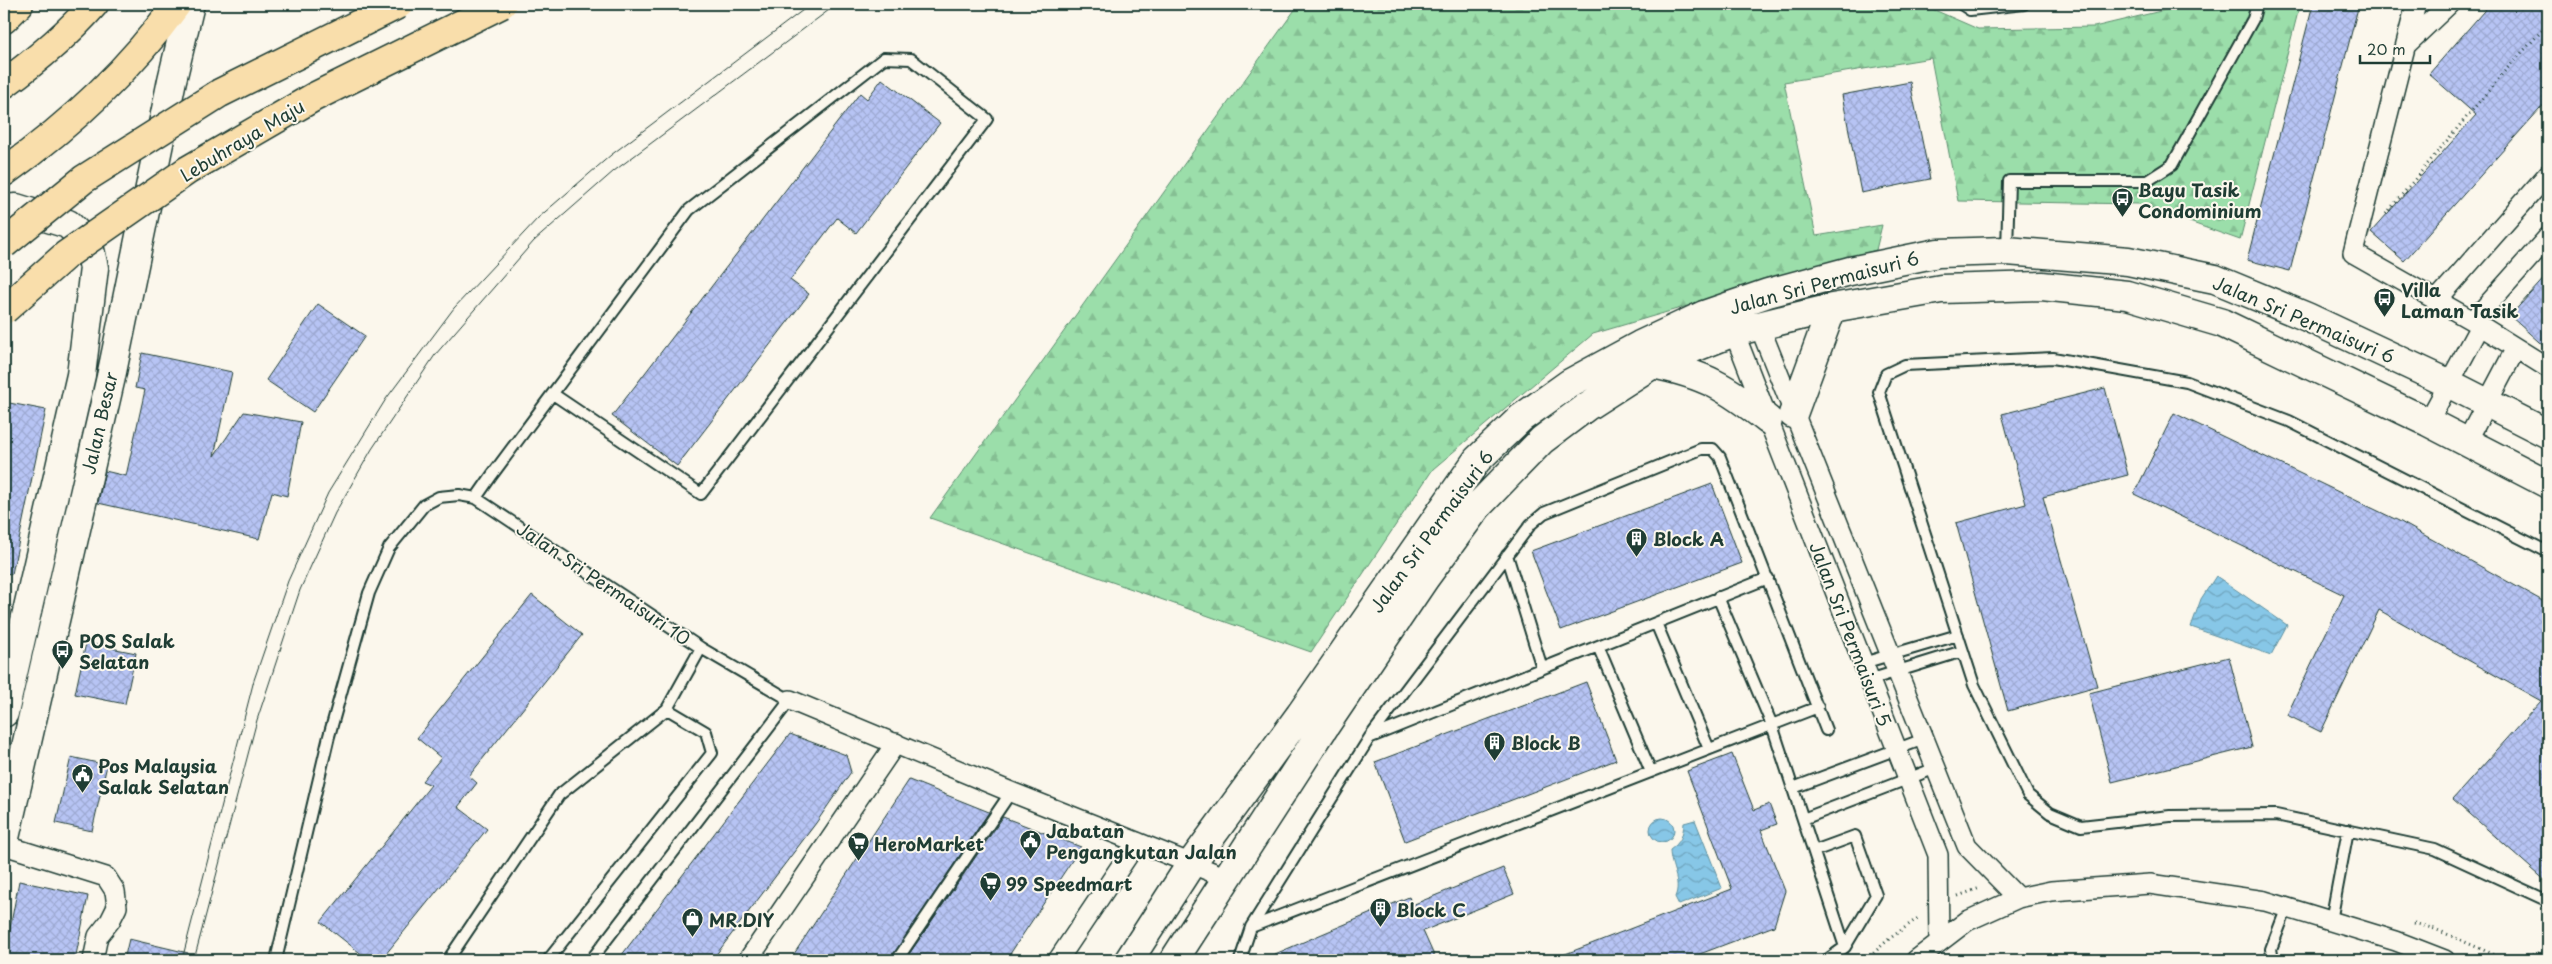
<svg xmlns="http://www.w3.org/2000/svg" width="2552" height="964" font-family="'Playpen Sans',sans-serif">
	<defs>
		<pattern id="forest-firs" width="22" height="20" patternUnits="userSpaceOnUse" patternTransform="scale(1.25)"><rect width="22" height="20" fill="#9bdeaa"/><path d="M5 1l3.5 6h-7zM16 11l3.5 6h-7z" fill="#85bf93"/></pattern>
		<pattern id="water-waves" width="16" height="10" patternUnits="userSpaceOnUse" patternTransform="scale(1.25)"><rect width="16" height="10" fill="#87c7e7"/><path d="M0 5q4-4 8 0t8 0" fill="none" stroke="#6ea3bc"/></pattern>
		<pattern id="building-cross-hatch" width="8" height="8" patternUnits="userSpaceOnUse" patternTransform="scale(1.25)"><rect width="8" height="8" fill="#b7c4f4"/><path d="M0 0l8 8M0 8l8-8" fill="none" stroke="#9da9d2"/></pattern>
	</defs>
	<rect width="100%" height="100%" fill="#fbf7ec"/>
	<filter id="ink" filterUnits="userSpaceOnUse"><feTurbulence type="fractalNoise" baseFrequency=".02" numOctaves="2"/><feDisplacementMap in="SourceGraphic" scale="10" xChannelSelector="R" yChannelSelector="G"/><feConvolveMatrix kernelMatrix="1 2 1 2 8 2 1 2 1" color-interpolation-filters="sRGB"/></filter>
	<g filter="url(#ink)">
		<path fill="url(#forest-firs)" stroke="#5d8e6f" d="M 1299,4 L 1942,4 L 1930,8 L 1978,29 L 2094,27 L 2190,4 L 2300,4 L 2240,240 L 2139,204 L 1958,201 L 1931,58 L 1784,82 L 1816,236 L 1882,225 L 1876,250 L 1593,334 L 1433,469 L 1311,652 L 930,518 Z"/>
		<path fill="url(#water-waves)" stroke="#5d909f" d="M 2216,576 L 2287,625 L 2271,655 L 2191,627 L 2201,599 Z
			M1650 830a12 12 0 1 1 24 0a12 12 0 1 1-24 0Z
			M 1695,820 L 1722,888 L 1679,905 L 1675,897 C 1682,881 1670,867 1670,850 C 1681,842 1683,836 1684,823 Z"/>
		<path fill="url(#building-cross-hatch)" stroke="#1f3d34" d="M 2313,4 L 2359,4 L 2290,271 L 2247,260 Z
			M 2490,4 L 2548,4 L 2548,100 L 2404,261 L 2371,232 L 2476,115 L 2429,74 Z
			M 882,79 L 940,123 L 856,233 L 837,218 L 790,280 L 809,294 L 677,466 L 612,416 L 860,93 L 867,99 Z
			M 1910,82 L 1930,179 L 1861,193 L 1842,95 Z
			M 2548,274 L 2548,350 L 2510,316 Z
			M 318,304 L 365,336 L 313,412 L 266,380 Z
			M 142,353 L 232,372 L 214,456 L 244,412 L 301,422 L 287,496 L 272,492 L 259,539 L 98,503 L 105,471 L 126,476 L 145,390 L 135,388 Z
			M 2105,388 L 2128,475 L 2043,497 L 2097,686 L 2008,711 L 1956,523 L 2026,504 L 2002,414 Z
			M 4,402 L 46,410 L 12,574 L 4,573 Z
			M 2174,413 L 2399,521 L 2548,604 L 2548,883 L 2453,799 L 2541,701 L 2379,610 L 2321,732 L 2287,715 L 2344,595 L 2134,494 Z
			M 1712,484 L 1742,563 L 1561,630 L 1531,551 Z
			M 532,595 L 582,635 L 469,776 L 477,783 L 458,807 L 487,829 L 381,960 L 369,960 L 321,922 L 431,785 L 422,781 L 441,758 L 417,738 Z
			M 86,643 L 136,653 L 125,704 L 75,694 Z
			M 2229,657 L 2252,747 L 2112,782 L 2089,693 Z
			M 1586,682 L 1616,760 L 1405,841 L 1375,762 Z
			M 790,734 L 846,755 L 851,772 L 816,823 L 712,960 L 618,960 Z
			M 1732,754 L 1754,810 L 1769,804 L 1777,824 L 1761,830 L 1785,891 L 1774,926 L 1684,960 L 1550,960 L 1732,889 L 1687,771 Z
			M 71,757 L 107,765 L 92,831 L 56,823 Z
			M 909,780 L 989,812 L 890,960 L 790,960 Z
			M 1003,817 L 1081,847 L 1006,960 L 905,960 Z
			M 1503,868 L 1514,894 L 1423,931 L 1436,960 L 1261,960 L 1409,897 L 1412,905 Z
			M 19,881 L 88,896 L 75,960 L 4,960 Z
			M 129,939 L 188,953 L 187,960 L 124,960 Z"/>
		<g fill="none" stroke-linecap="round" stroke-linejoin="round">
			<defs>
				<path id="lane" d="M 1961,4 L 1970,10 L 2024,4
					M 2007,250 L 2009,181 L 2147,181 L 2172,165 L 2253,19 L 2257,4
					M 476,498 L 492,475 L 689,210 L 884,58 L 911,59 L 987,119 L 701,494 L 553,394
					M 2548,552 L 2289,421 L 2187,382 L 2053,358 L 1905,365 L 1886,374 L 1879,392 L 1974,685 L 2028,795 L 2050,813 L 2081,826 L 2170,816 L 2276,815 L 2435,849 L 2548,901
					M 1507,555 L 1542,668
					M 1718,597 L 1772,725 L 1845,947
					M 1656,623 L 1709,749
					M 1598,646 L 1651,772
					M 1863,663 L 1958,635
					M 1869,680 L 1963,651
					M 1371,737 L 1768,578
					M 1793,788 L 1924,739
					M 1803,819 L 1936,768
					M 1814,851 L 1855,836 L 1876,895 L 1845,947 L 1827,960
					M 2331,921 L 2348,830
					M 1251,927 L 1818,707
					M 276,960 L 329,736 L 369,593 L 389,548 L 424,505 L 439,497 L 459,495 L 476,498 L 701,648 L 790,700 L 591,960
					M 448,960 L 559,795 L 667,709 L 701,648
					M 548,960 L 712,753 L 706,732 L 667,709
					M 897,960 L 1011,792
					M 1240,960 L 1251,927 L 1370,737 L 1531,524 L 1544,513 L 1701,449 L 1713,449 L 1720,457 L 1826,730
					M 2273,960 L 2271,949 L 2287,907"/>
				<path id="street" d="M 2416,4 L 2353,253 L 2473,321 L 2548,368
					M 2407,44 L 2449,4
					M 2436,301 L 2548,174
					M 2473,321 L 2548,237
					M 1759,325 L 1967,846 L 2018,898
					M 1734,332 L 1938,855 L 1939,941
					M 2428,422 L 2480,326
					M 2467,441 L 2516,348
					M 790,700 L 1011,792 L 1227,878
					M 4,845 L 106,877 L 115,891 L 117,907 L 110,921 L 98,936 L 93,960
					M 748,960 L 896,743
					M 1058,960 L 1137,842
					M 1916,960 L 1967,921 L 2018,898 L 2051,891 L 2150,884 L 2265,901 L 2396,941 L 2445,960"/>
				<path id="secondary" d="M 4,209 L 16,208 L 68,224 L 89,245 L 94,268 L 81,375 L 4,713
					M 1653,364 C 1706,375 1726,387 1768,420
					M 1793,414 L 1832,308
					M 4,842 L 111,377 L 172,80 L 190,4
					M 1129,960 L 1191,864 L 1300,715 L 1477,460 L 1521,418 L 1570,383 L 1640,345 L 1704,315 L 1768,293 L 1850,271 L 1938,253 L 2007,251 L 2128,261 L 2215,279 L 2307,317 L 2448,383 L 2548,434
					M 1174,960 L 1325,726 L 1425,578 L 1477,507 L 1542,440 L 1586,407 L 1653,364 L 1734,332 L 1832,308 L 1941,289 L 2042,286 L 2127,295 L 2222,323 L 2428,422 L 2548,484"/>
				<path id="highway" d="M 4,19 L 19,4
					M 4,84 C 37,60 67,35 94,4
					M 4,172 C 69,126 130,69 177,4"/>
			</defs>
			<use href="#lane" stroke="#1f3d34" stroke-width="14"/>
			<use href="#street" stroke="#1f3d34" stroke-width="22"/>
			<use href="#secondary" stroke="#1f3d34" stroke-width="31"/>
			<use href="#highway" stroke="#1f3d34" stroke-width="31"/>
			<path stroke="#1f3d34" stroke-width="3" stroke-dasharray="1 4" stroke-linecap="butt" d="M 2386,214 L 2504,72 L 2548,24
				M 1958,896 L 1980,888
				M 2414,923 L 2435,929 L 2502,958 L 2548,953
				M 1866,960 L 1889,939 L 1918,918"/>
			<use href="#lane" stroke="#fbf7ec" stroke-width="10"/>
			<use href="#street" stroke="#fbf7ec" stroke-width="19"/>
			<use href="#secondary" stroke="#fbf7ec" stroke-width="28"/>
			<use href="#highway" stroke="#f9deab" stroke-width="28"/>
			<path stroke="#1f3d34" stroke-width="1" d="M 182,960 L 254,680 L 288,581 L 328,493 L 386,399 L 454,308 L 538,218 L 611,155 L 811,4
				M 194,960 L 257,720 L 300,590 L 335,513 L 372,449 L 435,355 L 534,241 L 614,171 L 837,4"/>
			<defs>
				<path id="highway-bridge" d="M 4,244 L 84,179 L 220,93 L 399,4
					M 4,310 L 66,255 L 188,170 L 314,97 L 502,4"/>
			</defs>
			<use href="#highway-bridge" stroke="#1f3d34" stroke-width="31" stroke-linecap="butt"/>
			<use href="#highway-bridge" stroke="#f9deab" stroke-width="28"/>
		</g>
	</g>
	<defs>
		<symbol id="bus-pin" viewBox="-11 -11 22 30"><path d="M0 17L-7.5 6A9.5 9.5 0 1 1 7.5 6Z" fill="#1f3d34" stroke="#fbf7ec"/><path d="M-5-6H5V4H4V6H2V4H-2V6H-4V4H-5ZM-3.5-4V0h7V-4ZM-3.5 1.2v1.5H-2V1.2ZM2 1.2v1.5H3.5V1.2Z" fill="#fff"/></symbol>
		<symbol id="building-pin" viewBox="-11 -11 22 30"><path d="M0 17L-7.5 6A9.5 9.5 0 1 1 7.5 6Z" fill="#1f3d34" stroke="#fbf7ec"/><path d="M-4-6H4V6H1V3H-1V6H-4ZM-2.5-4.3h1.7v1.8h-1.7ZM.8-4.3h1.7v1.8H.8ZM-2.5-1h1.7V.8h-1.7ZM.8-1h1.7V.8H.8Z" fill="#fff"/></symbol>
		<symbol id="civic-pin" viewBox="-11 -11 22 30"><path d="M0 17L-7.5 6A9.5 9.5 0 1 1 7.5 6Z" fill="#1f3d34" stroke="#fbf7ec"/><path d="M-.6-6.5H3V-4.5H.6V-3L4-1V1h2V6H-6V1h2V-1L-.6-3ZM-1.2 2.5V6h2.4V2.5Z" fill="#fff"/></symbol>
		<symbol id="supermarket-pin" viewBox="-11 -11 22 30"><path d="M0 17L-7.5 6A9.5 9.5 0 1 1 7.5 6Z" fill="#1f3d34" stroke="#fbf7ec"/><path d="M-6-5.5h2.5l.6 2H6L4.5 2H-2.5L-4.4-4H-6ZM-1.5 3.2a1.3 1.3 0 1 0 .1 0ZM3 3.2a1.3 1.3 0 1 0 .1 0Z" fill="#fff"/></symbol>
		<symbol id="shop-pin" viewBox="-11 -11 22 30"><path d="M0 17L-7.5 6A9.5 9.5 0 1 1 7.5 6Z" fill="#1f3d34" stroke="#fbf7ec"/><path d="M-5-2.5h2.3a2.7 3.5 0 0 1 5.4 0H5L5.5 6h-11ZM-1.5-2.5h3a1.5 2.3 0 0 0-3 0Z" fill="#fff"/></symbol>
	</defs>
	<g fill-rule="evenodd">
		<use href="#bus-pin" x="2110" y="186" width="25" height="34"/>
		<use href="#bus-pin" x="2372" y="286" width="25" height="34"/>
		<use href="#building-pin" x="1624" y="526" width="25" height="34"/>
		<use href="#bus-pin" x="50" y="638" width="25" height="34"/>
		<use href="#building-pin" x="1482" y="730" width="25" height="34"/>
		<use href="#civic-pin" x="70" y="762" width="25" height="34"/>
		<use href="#civic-pin" x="1018" y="828" width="25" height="34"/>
		<use href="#supermarket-pin" x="846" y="830" width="25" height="34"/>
		<use href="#supermarket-pin" x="978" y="870" width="25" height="34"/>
		<use href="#building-pin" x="1368" y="896" width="25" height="34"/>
		<use href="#shop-pin" x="680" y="906" width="25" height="34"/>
	</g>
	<g text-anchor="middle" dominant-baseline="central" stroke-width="4" stroke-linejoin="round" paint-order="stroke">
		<g font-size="18" fill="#1f3d34" stroke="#fbf7ec">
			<text transform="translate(242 140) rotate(-31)">Lebuhraya Maju</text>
			<text transform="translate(1824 282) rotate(-15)">Jalan Sri Permaisuri 6</text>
			<text transform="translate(2304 319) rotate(23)">Jalan Sri Permaisuri 6</text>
			<text transform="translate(99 423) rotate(-77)">Jalan Besar</text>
			<text transform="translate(1431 531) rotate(-54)">Jalan Sri Permaisuri 6</text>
			<text transform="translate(604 583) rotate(34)">Jalan Sri Permaisuri 10</text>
			<text transform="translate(1851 634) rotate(69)">Jalan Sri Permaisuri 5</text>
		</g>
		<g font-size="18" font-weight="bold" fill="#1f3d34" stroke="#fbf7ec" text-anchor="start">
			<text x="2138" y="189">Bayu Tasik<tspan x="2138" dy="21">Condominium</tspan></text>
			<text x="2401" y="289">Villa<tspan x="2401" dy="21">Laman Tasik</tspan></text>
			<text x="1653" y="538">Block A</text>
			<text x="79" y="640">POS Salak<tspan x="79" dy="21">Selatan</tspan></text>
			<text x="1511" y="742">Block B</text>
			<text x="98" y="765">Pos Malaysia<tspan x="98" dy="21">Salak Selatan</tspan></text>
			<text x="1046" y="830">Jabatan<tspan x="1046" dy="21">Pengangkutan Jalan</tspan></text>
			<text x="874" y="843">HeroMarket</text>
			<text x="1006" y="883">99 Speedmart</text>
			<text x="1396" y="909">Block C</text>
			<text x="709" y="919">MR.DIY</text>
		</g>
	</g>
	<rect width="2552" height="964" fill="none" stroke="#fbf7ec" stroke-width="20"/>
	<rect x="10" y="10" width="2532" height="944" fill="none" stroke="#1f3d34" stroke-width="2" filter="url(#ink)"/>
	<path d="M2360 55v8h70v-8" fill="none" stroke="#1f3d34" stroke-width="2.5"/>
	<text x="2367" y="55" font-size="15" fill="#1f3d34" stroke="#fbf7ec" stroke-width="4" paint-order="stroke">20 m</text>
</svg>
